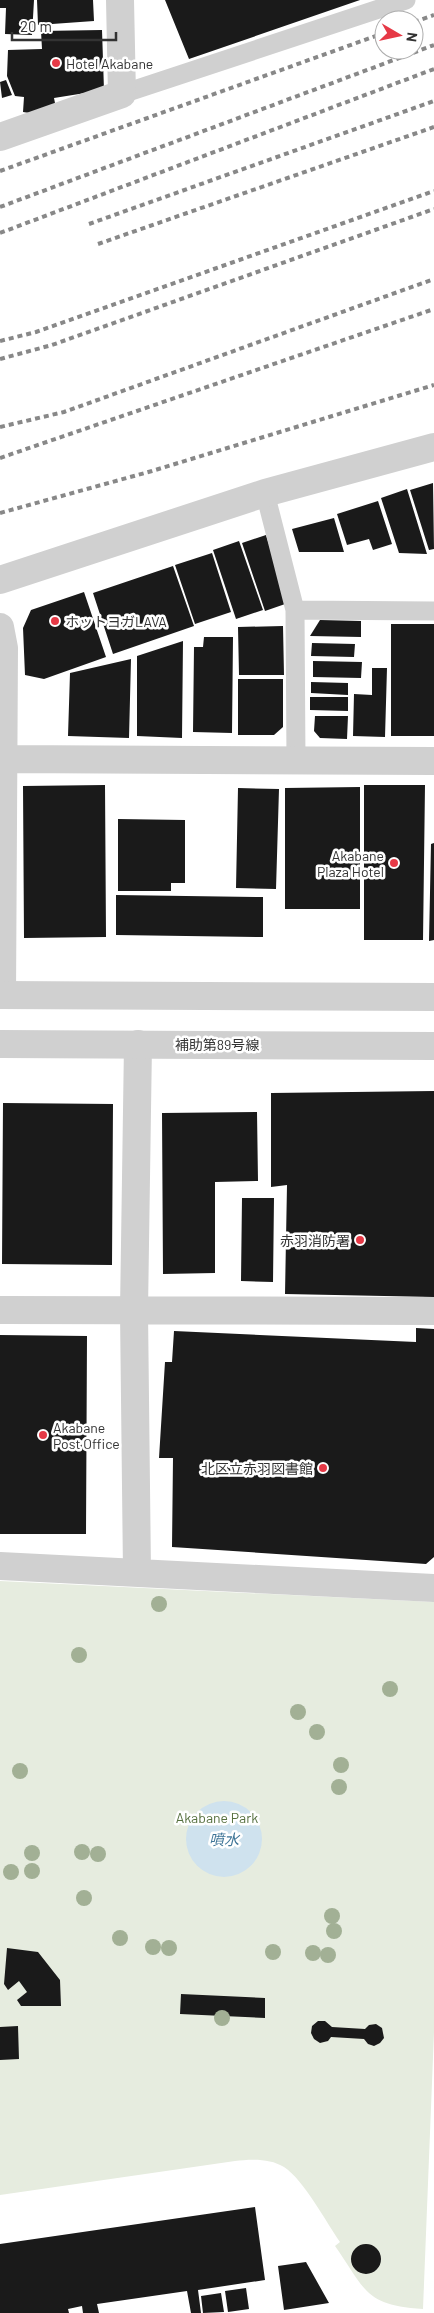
<svg xmlns="http://www.w3.org/2000/svg" width="434" height="2313" font-family="Barlow,'Noto Sans JP',sans-serif">
	<rect width="100%" height="100%" fill="#fff"/>
	<path fill="#e6ecdf" d="M 0,1581 L 434,1602 L 434,2032 L 423,2309 C 364,2305 366,2290 335,2246 L 340,2242 C 326,2222 304,2180 284,2167 C 270,2158 250,2159 235,2161 L 0,2195 Z"/>
	<path fill="#cfe2ee" d="M186 1839a38 38 0 1 1 76 0a38 38 0 1 1-76 0Z"/>
	<path fill="#1a1a1a" d="M 0,0 L 34,0 L 32,35 L 5,34 L 6,8 L 0,8 Z
		M 37,0 L 93,0 L 94,21 L 38,25 Z
		M 165,0 L 360,0 L 189,59 Z
		M 102,30 L 104,90 L 54,98 L 56,108 L 36,114 L 23,112 L 24,97 L 15,96 L 7,76 L 8,50 L 42,49 L 41,31 Z
		M 6,80 L 12,95 L 2,98 L 0,82 Z
		M 433,483 L 434,549 L 429,550 L 410,490 Z
		M 407,489 L 427,554 L 399,553 L 381,498 Z
		M 378,501 L 392,544 L 373,550 L 369,539 L 347,545 L 337,514 Z
		M 334,518 L 344,552 L 299,552 L 292,529 Z
		M 266,535 L 288,603 L 265,611 L 242,543 Z
		M 239,541 L 263,610 L 236,619 L 213,550 Z
		M 212,553 L 231,612 L 195,624 L 175,565 Z
		M 173,566 L 194,626 L 113,654 L 93,593 Z
		M 84,592 L 106,657 L 44,679 L 25,675 L 23,628 L 31,610 Z
		M 320,620 L 361,621 L 361,637 L 310,636 Z
		M 391,624 L 434,624 L 434,736 L 391,736 Z
		M 283,626 L 284,675 L 239,675 L 238,627 Z
		M 204,637 L 233,637 L 232,733 L 193,732 L 194,647 L 203,647 Z
		M 183,641 L 182,738 L 137,736 L 137,656 Z
		M 312,643 L 355,644 L 354,657 L 311,656 Z
		M 131,659 L 129,738 L 68,736 L 70,673 Z
		M 313,661 L 362,662 L 361,678 L 313,677 Z
		M 372,668 L 387,668 L 385,737 L 353,736 L 354,694 L 372,695 Z
		M 238,679 L 283,679 L 283,727 L 274,735 L 238,735 Z
		M 311,682 L 348,683 L 348,695 L 311,693 Z
		M 310,697 L 348,697 L 348,711 L 310,710 Z
		M 315,716 L 348,716 L 347,739 L 320,738 L 314,731 Z
		M 105,785 L 106,937 L 24,938 L 23,786 Z
		M 364,785 L 425,785 L 423,940 L 364,940 Z
		M 360,787 L 360,909 L 285,909 L 285,788 Z
		M 238,788 L 279,789 L 276,889 L 236,888 Z
		M 118,819 L 185,820 L 185,883 L 171,883 L 171,891 L 118,891 Z
		M 434,843 L 434,940 L 429,941 L 431,844 Z
		M 116,895 L 263,897 L 263,937 L 116,935 Z
		M 434,1091 L 434,1297 L 285,1294 L 287,1185 L 271,1187 L 271,1093 Z
		M 3,1103 L 113,1104 L 112,1265 L 2,1264 Z
		M 257,1112 L 258,1181 L 215,1182 L 215,1273 L 163,1274 L 162,1113 Z
		M 242,1198 L 274,1198 L 273,1282 L 241,1281 Z
		M 416,1328 L 434,1329 L 434,1557 L 426,1564 L 172,1547 L 173,1458 L 159,1458 L 165,1362 L 172,1362 L 174,1331 L 416,1342 Z
		M 0,1335 L 87,1336 L 86,1534 L 0,1534 Z
		M 7,1948 L 38,1952 L 60,1980 L 61,2006 L 21,2006 L 17,2000 L 27,1992 L 19,1981 L 8,1990 L 4,1984 Z
		M 181,1994 L 265,1998 L 265,2018 L 180,2014 Z
		M 318,2021 L 325,2021 L 332,2027 L 365,2029 L 369,2025 L 376,2024 L 382,2028 L 384,2038 L 380,2043 L 374,2046 L 368,2044 L 364,2039 L 331,2037 L 328,2041 L 320,2043 L 314,2039 L 311,2033 L 312,2026 Z
		M 18,2026 L 19,2059 L 0,2060 L 0,2027 Z
		M 255,2207 L 265,2280 L 198,2290 L 201,2313 L 191,2313 L 187,2291 L 97,2304 L 99,2313 L 83,2313 L 82,2306 L 68,2309 L 69,2313 L 0,2313 L 0,2244 Z
		M351 2259a15 15 0 1 1 30 0a15 15 0 1 1-30 0Z
		M 306,2262 L 329,2303 L 284,2310 L 278,2266 Z
		M 246,2288 L 249,2309 L 228,2312 L 225,2291 Z
		M 221,2293 L 224,2312 L 203,2313 L 201,2296 Z"/>
	<g fill="none" stroke-linecap="round" stroke-linejoin="round">
		<path stroke="#d0d0d0" stroke-width="19" d="M 122,94 L 406,0
			M 265,493 L 295,610 L 296,761
			M 295,610 L 434,611"/>
		<path stroke="#d0d0d0" stroke-width="28" d="M 0,137 L 122,94 L 120,0
			M 0,580 L 265,493 L 434,447
			M 0,627 L 4,648 L 2,995
			M 2,759 L 434,761
			M 0,1310 L 434,1311
			M 0,1566 L 434,1588
			M 137,1573 L 134,1311 L 138,1044"/>
		<path stroke="#d0d0d0" stroke-width="28" d="M 0,995 L 434,997
			M 0,1044 L 434,1046"/>
		<path stroke="#888" stroke-width="4" stroke-dasharray="5 4" stroke-linecap="butt" d="M 414,22 L 434,15
			M 0,171 L 384,33
			M 0,207 L 434,45
			M 89,224 L 434,101
			M 0,233 L 434,69
			M 98,244 L 434,127
			M 0,341 L 36,332 L 434,191
			M 0,359 L 52,345 L 434,209
			M 0,427 L 64,412 L 434,279
			M 0,458 L 434,309
			M 0,513 L 152,471 L 434,385"/>
	</g>
	<g fill="#a2b095">
		<circle cx="159" cy="1604" r="8"/>
		<circle cx="79" cy="1655" r="8"/>
		<circle cx="390" cy="1689" r="8"/>
		<circle cx="298" cy="1712" r="8"/>
		<circle cx="317" cy="1732" r="8"/>
		<circle cx="341" cy="1765" r="8"/>
		<circle cx="20" cy="1771" r="8"/>
		<circle cx="339" cy="1787" r="8"/>
		<circle cx="82" cy="1852" r="8"/>
		<circle cx="32" cy="1853" r="8"/>
		<circle cx="98" cy="1854" r="8"/>
		<circle cx="32" cy="1871" r="8"/>
		<circle cx="11" cy="1872" r="8"/>
		<circle cx="84" cy="1898" r="8"/>
		<circle cx="332" cy="1916" r="8"/>
		<circle cx="334" cy="1931" r="8"/>
		<circle cx="120" cy="1938" r="8"/>
		<circle cx="153" cy="1947" r="8"/>
		<circle cx="169" cy="1948" r="8"/>
		<circle cx="273" cy="1952" r="8"/>
		<circle cx="313" cy="1953" r="8"/>
		<circle cx="328" cy="1955" r="8"/>
		<circle cx="222" cy="2018" r="8"/>
	</g>
	<g fill="#e63946" stroke="#fff" stroke-width="2">
		<circle cx="56" cy="63" r="5"/>
		<circle cx="55" cy="621" r="5"/>
		<circle cx="394" cy="863" r="5"/>
		<circle cx="360" cy="1240" r="5"/>
		<circle cx="43" cy="1435" r="5"/>
		<circle cx="323" cy="1468" r="5"/>
	</g>
	<g text-anchor="middle" dominant-baseline="central" stroke-width="5" stroke-linejoin="round" paint-order="stroke">
		<g font-size="14" fill="#333" stroke="#fff" text-anchor="start">
			<text x="66" y="63">Hotel Akabane</text>
			<text x="65" y="621">ホットヨガLAVA</text>
			<text x="384" y="855" text-anchor="end">Akabane<tspan x="384" dy="16">Plaza Hotel</tspan></text>
			<text x="350" y="1240" text-anchor="end">赤羽消防署</text>
			<text x="53" y="1427">Akabane<tspan x="53" dy="16">Post Office</tspan></text>
			<text x="313" y="1468" text-anchor="end">北区立赤羽図書館</text>
		</g>
		<g font-size="14" fill="#333" stroke="#fff">
			<text x="217" y="1044">補助第89号線</text>
		</g>
		<g font-size="14" fill="#56703f" stroke="#fff">
			<text x="217" y="1817">Akabane Park</text>
		</g>
		<g font-size="15" font-style="italic" fill="#3f7597" stroke="#fff">
			<text x="224" y="1839">噴水</text>
		</g>
	</g>
	<g transform="translate(399 35) rotate(99)"><circle r="24" fill="#ffffff" stroke="#adadad"/>
	<path d="M0-4L9 19L0 12L-9 19Z" fill="#e63946"/>
	<text y="-8" font-size="14" font-weight="bold" text-anchor="middle" fill="#333333">N</text>
	</g>
	<path d="M12 32v8h104v-8" fill="none" stroke="#333333" stroke-width="2.5"/>
	<text x="20" y="32" font-size="15" fill="#333333" stroke="#ffffff" stroke-width="4" paint-order="stroke">20 m</text>
</svg>
